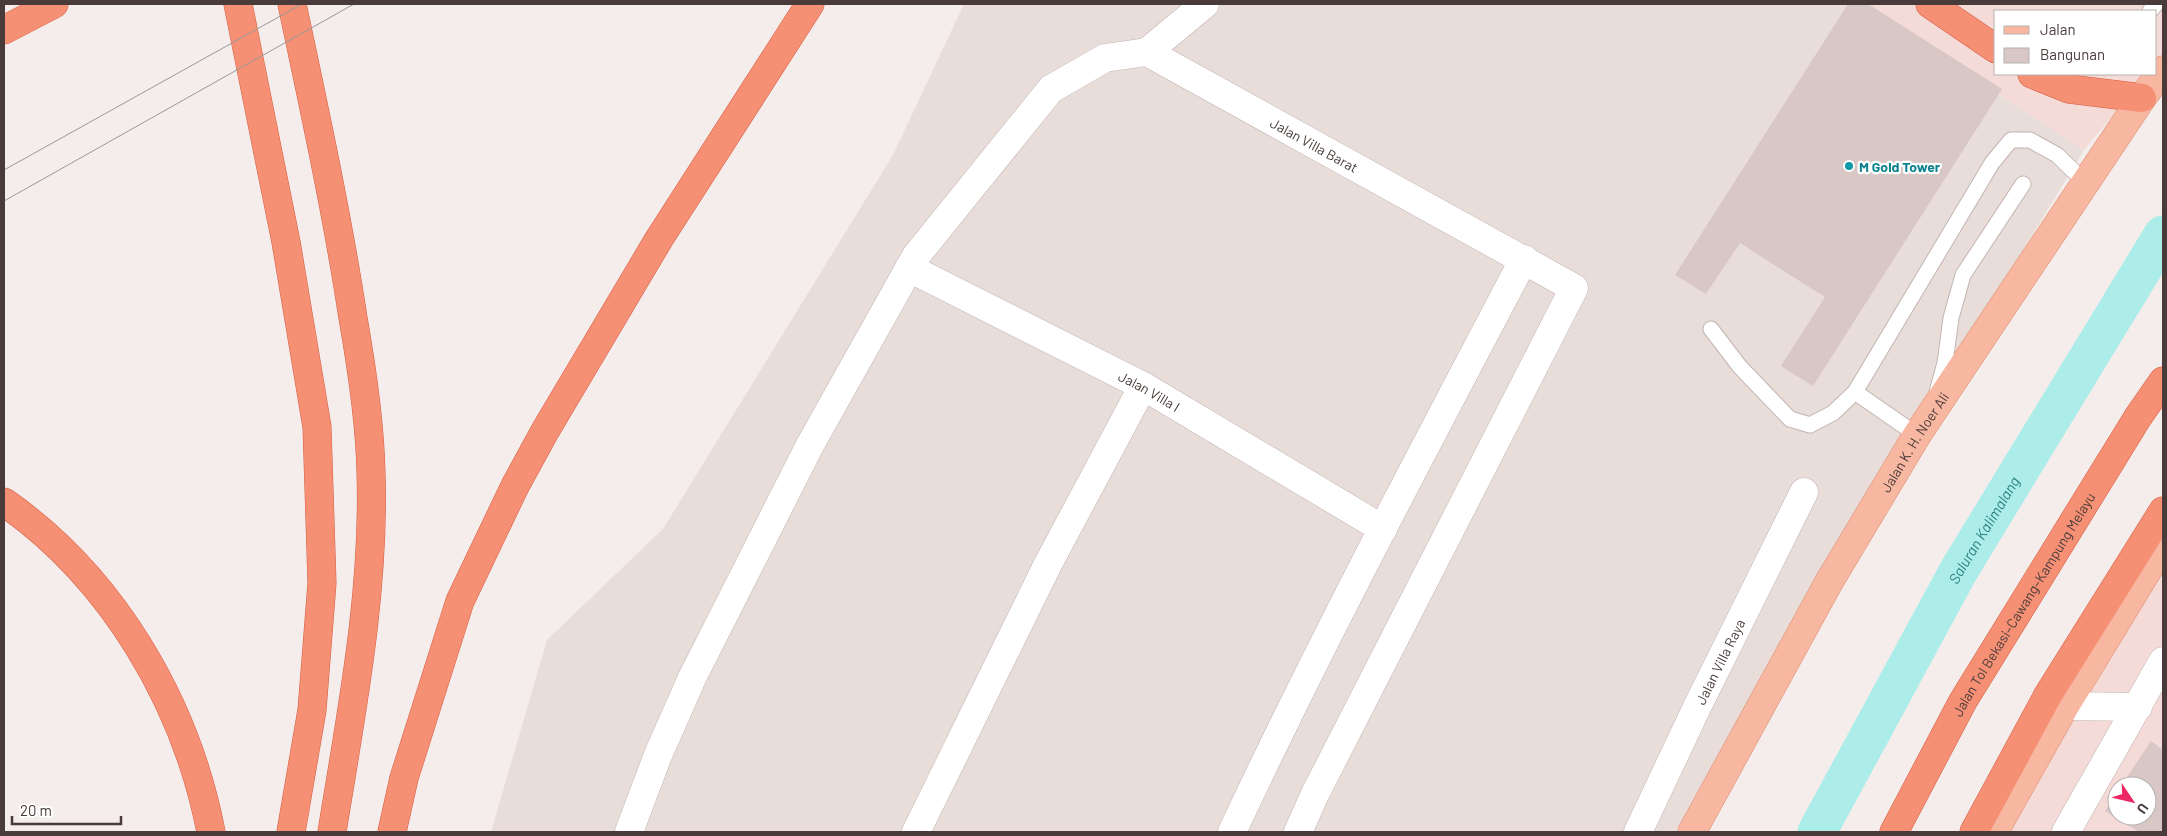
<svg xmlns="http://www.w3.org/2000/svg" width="2167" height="836" font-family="Barlow,sans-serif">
	<rect width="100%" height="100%" fill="#f4edeb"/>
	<path fill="#e8ddd9" d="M 964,4 L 1861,4 L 2084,150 L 1824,576 L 1685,832 L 491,832 L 547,640 L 663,529 L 893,155 Z"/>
	<path fill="#f4dbd8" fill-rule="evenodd" d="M 1861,4 L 2163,4 L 2163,54 L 2156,63 L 2156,11 L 1996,11 L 1996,74 L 2147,74 L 2084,150 Z
		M 2163,545 L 2163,832 L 1994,832 ZM 2117,786 L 2147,786 L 2147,816 L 2117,816 Z"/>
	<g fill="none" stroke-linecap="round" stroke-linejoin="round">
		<path stroke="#acedea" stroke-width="39" id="s1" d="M 1817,832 L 1959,570 L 2163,235"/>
	</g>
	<path fill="#d8c7c4" d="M 1848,4 L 1868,4 L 2002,89 L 1813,386 L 1781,366 L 1825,297 L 1740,243 L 1706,294 L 1675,275 Z
		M 2151,741 L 2163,750 L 2163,832 L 2139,832 L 2105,811 L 2117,793 L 2117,816 L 2147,816 L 2147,786 L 2121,786 Z"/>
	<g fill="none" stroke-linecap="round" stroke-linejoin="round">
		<defs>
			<path id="service" d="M 2150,11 L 2156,4
				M 1711,329 L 1740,367 L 1790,419 L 1810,425 L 1833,413 L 1855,392 L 1992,163 L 2011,140 L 2030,140 L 2057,155 L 2086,183
				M 1855,392 L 1917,435
				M 1937,392 L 1945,363 L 1951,318 L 1963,275 L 2023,184"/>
			<g id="minor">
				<path d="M 1147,52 L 1205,4"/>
				<path id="s2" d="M 909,268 L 1143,386 L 1383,529"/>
				<path d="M 2065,706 L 2138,707"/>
				<path id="s3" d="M 629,832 L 658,755 L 692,678 L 810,445 L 916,256 L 1051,89 L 1105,58 L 1147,52 L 1574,288 L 1315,794 L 1298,832"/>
				<path d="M 916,832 L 1048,564 L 1143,386"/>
				<path d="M 1232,832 C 1323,638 1424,449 1524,259"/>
				<path id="s4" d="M 1638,832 L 1698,705 L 1804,492"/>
				<path d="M 2066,832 L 2163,661"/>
			</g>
			<g id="primary">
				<path id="s5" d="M 1692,832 L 1829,582 L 1917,435 L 2142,98 L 2163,70"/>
				<path d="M 1994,832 L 2065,706 L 2163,545"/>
			</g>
			<g id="motorway">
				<path d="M 238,4 L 286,242 L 317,427 L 322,583 L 312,710 L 291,832"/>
				<path d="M 292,4 C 314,108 337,213 353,318 C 362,369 370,421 371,473 C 375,593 351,714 332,832"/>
				<path d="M 1930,4 L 1996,49"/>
				<path d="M 4,30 L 54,4"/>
				<path d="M 2032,74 L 2069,89 L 2142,98"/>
				<path d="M 4,502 C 113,578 186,703 211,832"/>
				<path d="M 392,832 L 404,778 L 460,601 L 515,486 L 545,431 L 659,239 L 810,4"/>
				<path id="s6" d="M 1894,832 L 1963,701 L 2138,417 L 2163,381"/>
				<path d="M 1974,832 L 2048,695 L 2163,511"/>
			</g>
		</defs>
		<use href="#service" stroke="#c3b4b1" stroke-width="17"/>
		<use href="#minor" stroke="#c3b4b1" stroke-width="29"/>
		<use href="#primary" stroke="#dd8b70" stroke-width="29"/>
		<use href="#motorway" stroke="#d55e45" stroke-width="29"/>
		<use href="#service" stroke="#fff" stroke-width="15"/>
		<use href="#minor" stroke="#fff" stroke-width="28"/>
		<use href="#primary" stroke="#f8b7a0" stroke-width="28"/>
		<use href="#motorway" stroke="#f59075" stroke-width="28"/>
		<path stroke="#999" stroke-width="1" d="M 4,170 L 302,4
			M 4,201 L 354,4"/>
	</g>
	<circle fill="#0f9aa8" stroke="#fff" stroke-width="2" cx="1849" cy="166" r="5"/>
	<g text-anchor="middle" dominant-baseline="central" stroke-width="4.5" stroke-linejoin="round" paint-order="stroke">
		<g font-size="14" fill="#483b39" stroke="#fff">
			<text stroke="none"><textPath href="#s3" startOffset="1155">Jalan Villa Barat</textPath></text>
			<text stroke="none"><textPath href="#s2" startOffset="270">Jalan Villa I</textPath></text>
			<text stroke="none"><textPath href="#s5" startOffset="449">Jalan K. H. Noer Ali</textPath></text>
			<text stroke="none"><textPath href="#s6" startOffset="262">Jalan Tol Bekasi–Cawang–Kampung Melayu</textPath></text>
			<text stroke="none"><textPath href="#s4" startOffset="189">Jalan Villa Raya</textPath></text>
		</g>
		<g font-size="14" font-weight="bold" fill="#0d838f" stroke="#fff" text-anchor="start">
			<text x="1859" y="166">M Gold Tower</text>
		</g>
		<g font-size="15" font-style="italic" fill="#2c807d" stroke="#fff">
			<text stroke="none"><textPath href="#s1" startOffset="345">Saluran Kalimalang</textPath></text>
		</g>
	</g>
	<rect width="2167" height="836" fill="none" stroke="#483b39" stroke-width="10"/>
	<rect x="1994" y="10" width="162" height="65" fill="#ffffff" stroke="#b6b1b0"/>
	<rect x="2004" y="26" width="25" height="8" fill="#f8b7a0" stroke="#b6b1b0"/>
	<text x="2040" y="35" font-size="15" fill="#483b39">Jalan</text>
	<rect x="2004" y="48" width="25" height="15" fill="#d8c7c4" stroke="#b6b1b0"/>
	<text x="2040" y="60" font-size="15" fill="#483b39">Bangunan</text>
	<g transform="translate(2132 801) rotate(125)"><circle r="24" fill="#ffffff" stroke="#b6b1b0"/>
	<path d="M0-4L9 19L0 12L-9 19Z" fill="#ed2965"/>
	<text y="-8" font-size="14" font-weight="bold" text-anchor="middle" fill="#483b39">U</text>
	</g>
	<path d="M12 816v8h109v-8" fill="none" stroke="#483b39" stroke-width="2.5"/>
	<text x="20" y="816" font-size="15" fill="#483b39" stroke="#ffffff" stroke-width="4" paint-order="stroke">20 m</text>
</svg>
